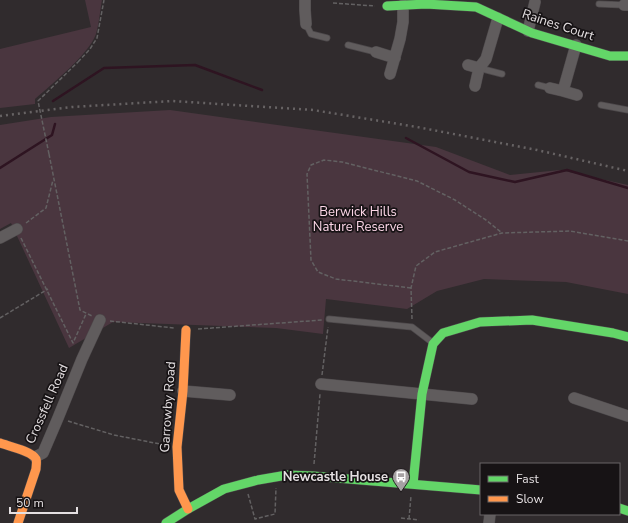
<svg xmlns="http://www.w3.org/2000/svg" width="628" height="523" font-family="'Nunito Sans',sans-serif">
	<rect width="100%" height="100%" fill="#302b2d"/>
	<path fill="#4a363f" d="M 85,0 L 102,0 C 100,11 99,24 96,34 C 89,54 52,84 35,99 L 35,104 L 0,108 L 0,49 L 91,27 Z
		M 170,110 L 436,147 L 510,175 L 560,170 L 628,185 L 628,294 L 566,282 L 484,279 L 437,291 L 407,309 L 326,299 L 323,334 L 276,328 L 113,322 L 69,348 L 11,223 L 0,229 L 0,125 L 51,117 Z"/>
	<g fill="none" stroke-linecap="round" stroke-linejoin="round">
		<path stroke="#2e1421" stroke-width="2.5" d="M 53,101 L 104,68 L 195,65 L 262,90
			M 406,138 L 469,172 L 515,182 L 567,170 L 628,188
			M 0,168 L 52,135 L 55,124"/>
		<defs>
			<path id="lane" d="M 599,4 L 624,5
				M 306,24 L 311,34 L 327,38
				M 348,45 L 376,52
				M 479,68 L 502,74
				M 538,85 L 550,88
				M 601,105 L 628,110
				M 329,319 L 412,327 L 433,343"/>
			<path id="street" d="M 305,0 L 305,10 L 306,24
				M 624,5 L 628,5
				M 528,31 L 535,2
				M 576,45 L 563,91 L 577,95
				M 376,52 L 395,58
				M 468,65 L 479,68
				M 390,74 L 400,39 L 403,22 L 403,5
				M 475,86 L 479,68 L 486,59 L 498,18
				M 550,88 L 563,91
				M 0,238 L 17,229
				M 321,384 L 472,399
				M 183,391 L 230,395
				M 574,398 L 628,416
				M 35,457 L 43,453 L 58,418 L 82,359 L 100,320
				M 489,523 L 490,514"/>
			<path id="fast" d="M 387,6 L 426,4 L 476,7 L 532,33 L 610,56 L 628,56
				M 413,484 L 422,394 L 433,344 L 443,333 L 480,322 L 532,320 L 613,333 L 628,337
				M 619,508 L 628,511
				M 166,523 L 188,509 L 224,489 L 258,480 L 287,475 L 313,476 L 481,490"/>
			<path id="slow" d="M 186,330 L 183,391 L 177,447 L 179,490 L 188,509
				M 0,443 C 8,446 32,451 36,459 C 37,462 36,466 36,469 L 18,523"/>
		</defs>
		<use href="#lane" stroke="#4d494b" stroke-width="7"/>
		<use href="#street" stroke="#4d494b" stroke-width="12"/>
		<use href="#fast" stroke="#4d494b" stroke-width="10"/>
		<use href="#slow" stroke="#4d494b" stroke-width="10"/>
		<path stroke="#636162" stroke-width="1.5" stroke-dasharray="4 2" stroke-linecap="butt" d="M 333,3 L 375,6
			M 78,62 L 90,49 L 97,38 L 104,0
			M 49,154 L 80,310 L 92,316
			M 26,223 L 46,208 L 53,180
			M 21,238 L 73,343 L 86,314
			M 411,288 L 336,279 L 318,272 L 311,260 L 307,174 L 311,165 L 324,160 L 342,162 L 417,181 L 455,200 L 486,220 L 502,233
			M 0,318 L 48,289
			M 412,319 L 411,288 L 416,266 L 435,252 L 502,233 L 570,231 L 628,241
			M 110,321 L 174,328
			M 198,329 L 322,320
			M 322,375 L 328,327
			M 68,421 L 114,435 L 165,445
			M 314,464 L 320,394
			M 248,494 L 255,519 L 275,514 L 276,488
			M 401,518 L 419,520
			M 409,519 L 411,496"/>
		<use href="#lane" stroke="#605c5d" stroke-width="5.5"/>
		<use href="#street" stroke="#605c5d" stroke-width="11"/>
		<use href="#fast" stroke="#63d668" stroke-width="9"/>
		<use href="#slow" stroke="#ff974d" stroke-width="9"/>
		<path stroke="#676364" stroke-width="2.5" stroke-dasharray="2 4" stroke-linecap="butt" d="M 0,116 L 72,107 L 172,101 L 313,110 L 417,127 L 537,150 L 628,171"/>
		<path stroke="#636162" stroke-width="1.5" stroke-dasharray="4 2" stroke-linecap="butt" d="M 49,154 L 38,101 L 78,62"/>
	</g>
	<defs>
		<symbol id="bus-pin" viewBox="-11 -11 22 30"><path d="M0 17L-7.5 6A9.5 9.5 0 1 1 7.5 6Z" fill="#a6a1a3" stroke="#171315"/><path d="M-5-6H5V4H4V6H2V4H-2V6H-4V4H-5ZM-3.5-4V0h7V-4ZM-3.5 1.2v1.5H-2V1.2ZM2 1.2v1.5H3.5V1.2Z" fill="#fff"/></symbol>
	</defs>
	<g fill-rule="evenodd">
		<use href="#bus-pin" x="391" y="467" width="20" height="27"/>
	</g>
	<g text-anchor="middle" dominant-baseline="central" stroke-width="3.5" stroke-linejoin="round" paint-order="stroke">
		<g font-size="13" fill="#e5e0e2" stroke="#171315">
			<text transform="translate(558 25) rotate(18)">Raines Court</text>
			<text transform="translate(47 404) rotate(-66)">Crossfell Road</text>
			<text transform="translate(168 407) rotate(-86)">Garrowby Road</text>
		</g>
		<g font-size="13" fill="#fcd6e7" stroke="#171315">
			<text x="358" y="212">Berwick Hills<tspan x="358" dy="15">Nature Reserve</tspan></text>
		</g>
		<g font-size="13" font-weight="bold" fill="#e5e0e2" stroke="#171315" text-anchor="end">
			<text x="388" y="477">Newcastle House</text>
		</g>
	</g>
	<rect x="480" y="463" width="140" height="52" fill="#171315" stroke="#696567"/>
	<rect x="488" y="476" width="20" height="6" fill="#63d668" stroke="#696567"/>
	<text x="516" y="483" font-size="12" fill="#e5e0e2">Fast</text>
	<rect x="488" y="496" width="20" height="6" fill="#ff974d" stroke="#696567"/>
	<text x="516" y="503" font-size="12" fill="#e5e0e2">Slow</text>
	<path d="M10 507v6h67v-6" fill="none" stroke="#e5e0e2" stroke-width="2"/>
	<text x="16" y="507" font-size="12" fill="#e5e0e2" stroke="#171315" stroke-width="3" paint-order="stroke">50 m</text>
</svg>
